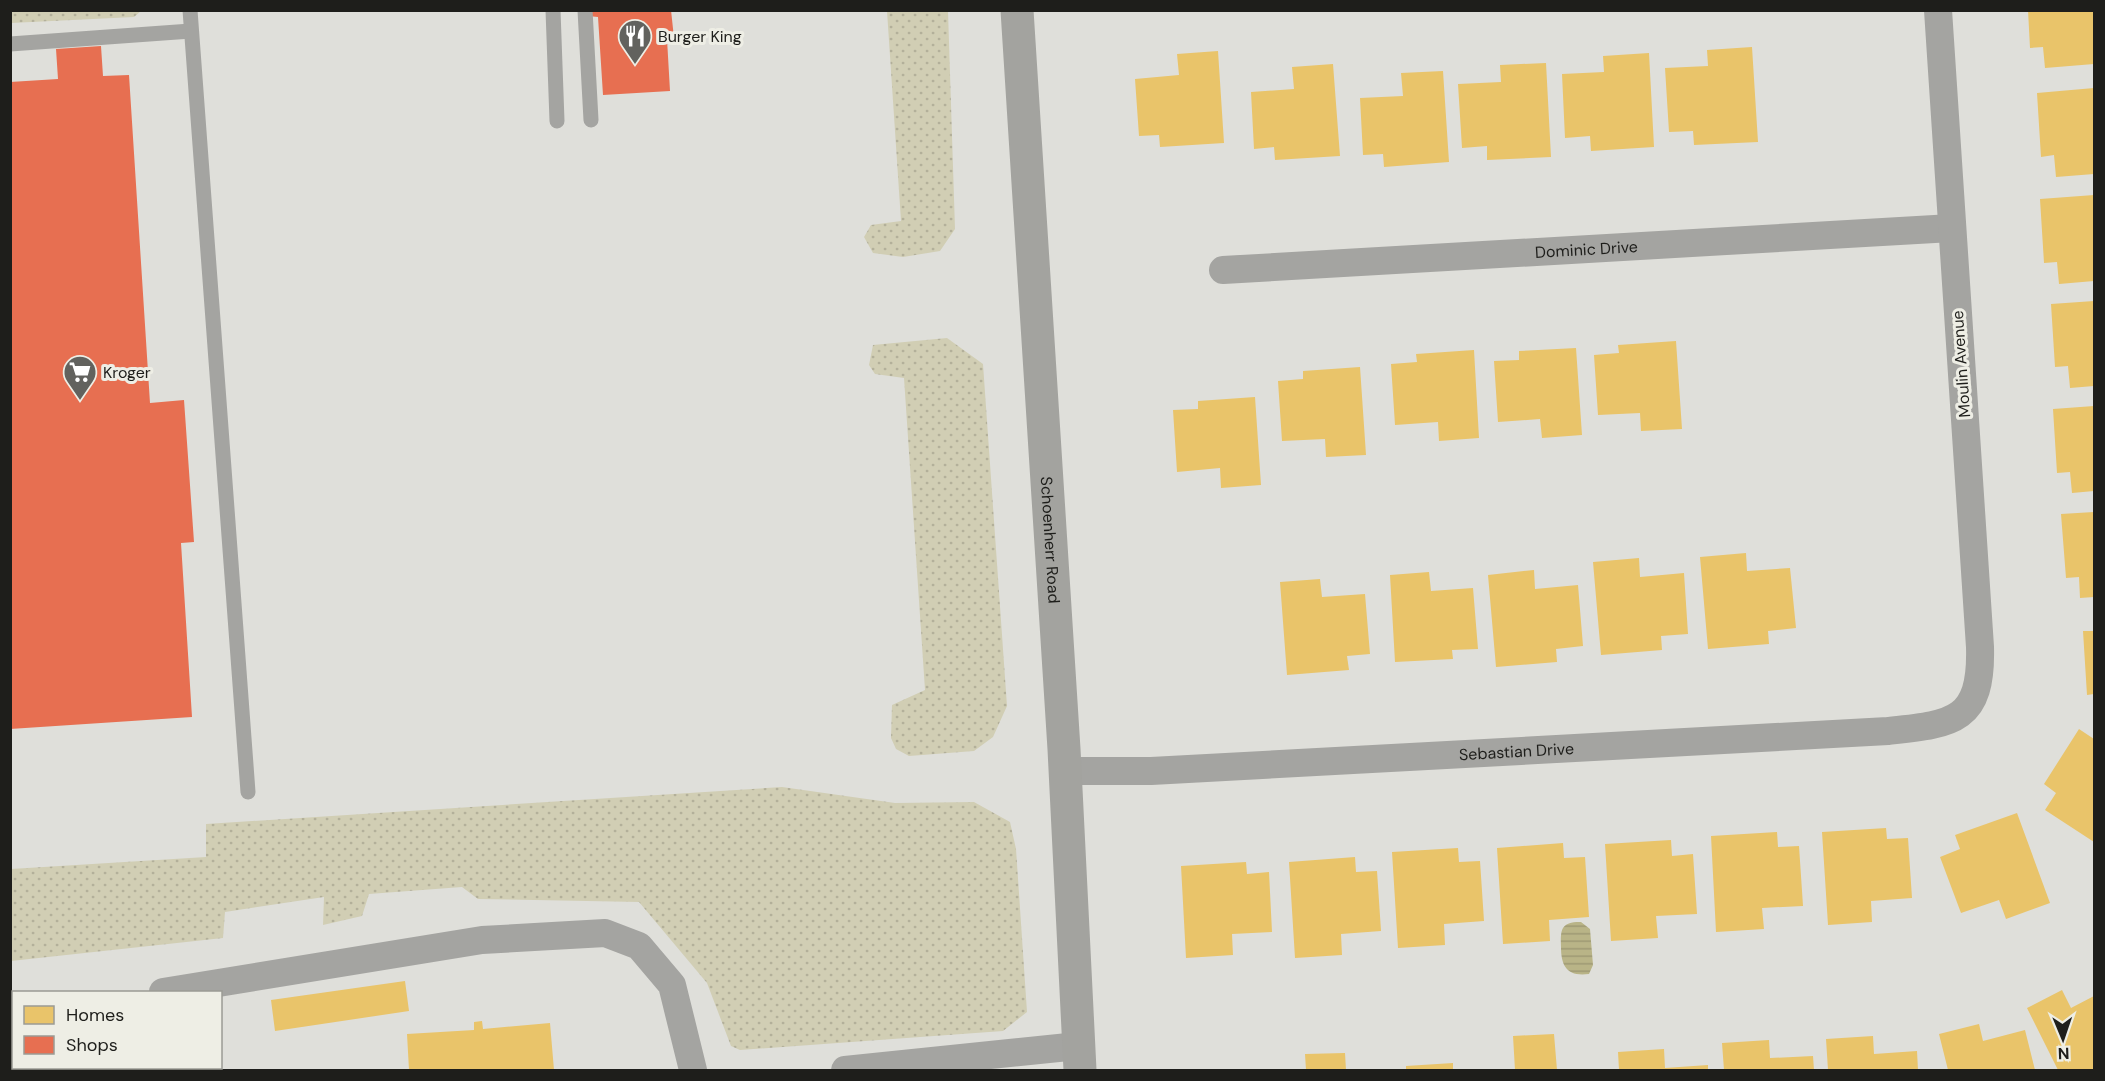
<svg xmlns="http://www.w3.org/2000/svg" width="2105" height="1081" font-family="'DM Sans',sans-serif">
	<defs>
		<pattern id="grass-dots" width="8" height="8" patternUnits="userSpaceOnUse" patternTransform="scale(1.5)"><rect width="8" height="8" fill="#d1ceb4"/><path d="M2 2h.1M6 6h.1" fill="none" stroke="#b3b09a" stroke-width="1.8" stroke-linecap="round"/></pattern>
		<pattern id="water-rules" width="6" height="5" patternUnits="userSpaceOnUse" patternTransform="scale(1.5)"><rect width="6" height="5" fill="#b9b487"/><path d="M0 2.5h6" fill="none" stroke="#9f9a74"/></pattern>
	</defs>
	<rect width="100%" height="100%" fill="#dfdfda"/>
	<path fill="url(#grass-dots)" d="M 11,10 L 141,10 L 141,11 L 134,17 L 11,23 Z
		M 887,11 L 948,11 L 955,229 L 940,251 L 903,257 L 873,253 L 864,237 L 871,225 L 901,221 Z
		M 947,338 L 983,364 L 1007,706 L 993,737 L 974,751 L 909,756 L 896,749 L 891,738 L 892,705 L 925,690 L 904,378 L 875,374 L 869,365 L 873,345 Z
		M 782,787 L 895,803 L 974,802 L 1010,822 L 1016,849 L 1027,1012 L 1003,1031 L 740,1050 L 731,1046 L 707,983 L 639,902 L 478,899 L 462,887 L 369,894 L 362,916 L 323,925 L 324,897 L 225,912 L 223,938 L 11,961 L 11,869 L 206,857 L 206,824 Z"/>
	<path fill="url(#water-rules)" d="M 1581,922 L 1590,929 L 1593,965 L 1589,974 C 1567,977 1561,966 1561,947 C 1561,941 1560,933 1563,928 C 1567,922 1575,922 1581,922 Z"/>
	<path fill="#e9c46a" d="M 2028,10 L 2094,10 L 2094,64 L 2045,68 L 2043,47 L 2030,48 Z
		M 1752,47 L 1758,142 L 1694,145 L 1693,131 L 1669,132 L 1665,68 L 1708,66 L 1707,50 Z
		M 1218,51 L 1224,143 L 1160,147 L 1159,135 L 1139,136 L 1135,79 L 1179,75 L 1177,54 Z
		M 1649,53 L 1654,147 L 1591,151 L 1590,136 L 1565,138 L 1562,74 L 1604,72 L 1603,56 Z
		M 1546,63 L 1551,157 L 1487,160 L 1487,146 L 1462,148 L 1458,84 L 1501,82 L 1500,65 Z
		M 1333,64 L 1340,156 L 1275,160 L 1274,147 L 1254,149 L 1251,92 L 1294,89 L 1292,67 Z
		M 1443,71 L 1449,162 L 1384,167 L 1383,154 L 1363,155 L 1360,98 L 1403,96 L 1401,73 Z
		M 2094,88 L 2094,174 L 2056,177 L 2054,155 L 2041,157 L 2037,93 Z
		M 2094,195 L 2094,281 L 2059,284 L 2057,262 L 2044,263 L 2040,199 Z
		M 2094,301 L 2094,386 L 2070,388 L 2068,366 L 2055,367 L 2051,304 Z
		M 1676,341 L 1682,429 L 1641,431 L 1640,413 L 1598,415 L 1594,355 L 1619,353 L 1618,345 Z
		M 1576,348 L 1582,435 L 1542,438 L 1540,419 L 1498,422 L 1494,361 L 1519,360 L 1519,351 Z
		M 1474,350 L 1479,438 L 1439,441 L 1438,422 L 1395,425 L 1391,364 L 1417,362 L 1416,354 Z
		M 1360,367 L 1366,455 L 1326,457 L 1325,439 L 1282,441 L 1278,381 L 1303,379 L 1303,371 Z
		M 1255,397 L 1261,485 L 1221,488 L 1220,468 L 1177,472 L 1173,410 L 1198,409 L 1198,401 Z
		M 2094,406 L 2094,491 L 2072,493 L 2070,472 L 2057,473 L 2053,409 Z
		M 2094,512 L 2094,597 L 2080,598 L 2079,577 L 2066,578 L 2061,514 Z
		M 1746,553 L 1747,571 L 1790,568 L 1796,628 L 1768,631 L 1769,644 L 1708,649 L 1700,557 Z
		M 1639,558 L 1640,577 L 1684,573 L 1688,634 L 1661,636 L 1662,650 L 1601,655 L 1593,562 Z
		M 1534,570 L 1535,589 L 1578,585 L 1583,646 L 1556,649 L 1557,662 L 1496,667 L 1488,575 Z
		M 1429,572 L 1431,591 L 1473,588 L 1478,649 L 1452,650 L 1453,659 L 1395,662 L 1390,575 Z
		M 1320,579 L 1322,597 L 1365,594 L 1370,654 L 1347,656 L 1349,670 L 1287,675 L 1280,582 Z
		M 2083,631 L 2094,631 L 2094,694 L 2087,695 Z
		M 2079,729 L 2094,739 L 2094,842 L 2045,810 L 2056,793 L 2044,784 Z
		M 2017,813 L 2050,903 L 2006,919 L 1999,900 L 1961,913 L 1940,857 L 1960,849 L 1955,835 Z
		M 1886,828 L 1887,839 L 1908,838 L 1912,898 L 1871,901 L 1872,922 L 1828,925 L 1822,832 Z
		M 1777,832 L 1778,847 L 1799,846 L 1803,906 L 1762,908 L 1764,929 L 1716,932 L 1711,836 Z
		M 1671,840 L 1672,856 L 1693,854 L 1697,914 L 1656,916 L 1658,938 L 1611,941 L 1605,844 Z
		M 1563,843 L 1564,858 L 1585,857 L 1589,917 L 1549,920 L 1550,941 L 1503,944 L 1497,848 Z
		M 1458,848 L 1459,862 L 1480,861 L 1484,921 L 1444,924 L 1445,945 L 1398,948 L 1392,852 Z
		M 1355,857 L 1356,872 L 1377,871 L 1381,931 L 1341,934 L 1342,955 L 1295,958 L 1289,862 Z
		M 1246,862 L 1247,874 L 1269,872 L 1272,932 L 1232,934 L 1233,955 L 1186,958 L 1181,866 Z
		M 405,981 L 409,1011 L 275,1031 L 271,1000 Z
		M 2062,990 L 2071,1008 L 2094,996 L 2094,1070 L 2058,1070 L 2027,1008 Z
		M 482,1021 L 483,1029 L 550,1023 L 554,1070 L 409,1070 L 407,1034 L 474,1030 L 474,1022 Z
		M 1979,1024 L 1983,1041 L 2025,1030 L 2035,1070 L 1948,1070 L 1939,1034 Z
		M 1554,1034 L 1557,1070 L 1515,1070 L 1513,1036 Z
		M 1873,1036 L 1874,1054 L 1917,1051 L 1918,1070 L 1828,1070 L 1826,1039 Z
		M 1769,1040 L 1770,1058 L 1813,1056 L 1814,1070 L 1724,1070 L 1722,1043 Z
		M 1664,1049 L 1665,1068 L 1708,1065 L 1708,1070 L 1619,1070 L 1618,1052 Z
		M 1345,1053 L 1346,1070 L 1306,1070 L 1305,1054 Z
		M 1453,1063 L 1453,1070 L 1406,1070 L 1406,1066 Z"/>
	<path fill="#e76f51" d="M 588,10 L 671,10 L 674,38 L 667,39 L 670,91 L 603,95 L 598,17 L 588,16 Z
		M 101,46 L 103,76 L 129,75 L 150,403 L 184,400 L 194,542 L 181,543 L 192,717 L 10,729 L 10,82 L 58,79 L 56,49 Z"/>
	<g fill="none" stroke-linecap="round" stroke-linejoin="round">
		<path stroke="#a4a4a1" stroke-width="15" d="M 190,10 L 248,792
			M 553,10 L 557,121
			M 585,10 L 591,120
			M 10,44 L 191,31"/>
		<g stroke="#a4a4a1" stroke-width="28">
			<path id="s1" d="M 1223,270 L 1952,228"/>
			<path id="s2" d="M 1065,771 L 1151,771 L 1888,731 C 1953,724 1982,722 1980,647 L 1938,10"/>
			<path d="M 163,992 L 482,940 L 605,933 L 639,946 L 672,985 L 693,1070"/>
			<path d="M 10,1018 L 14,1017"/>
			<path d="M 845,1070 L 1078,1046"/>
		</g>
		<path stroke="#a3a39f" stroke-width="33" id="s3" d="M 1017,10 L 1064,749 L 1080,1070"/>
	</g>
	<defs>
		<symbol id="restaurant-pin" viewBox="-11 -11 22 30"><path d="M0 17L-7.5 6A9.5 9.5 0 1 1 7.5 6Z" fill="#62625e" stroke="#eeeee5"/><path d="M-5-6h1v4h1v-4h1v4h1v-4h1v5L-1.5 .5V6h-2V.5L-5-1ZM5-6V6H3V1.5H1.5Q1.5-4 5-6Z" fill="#fff"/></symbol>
		<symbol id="supermarket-pin" viewBox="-11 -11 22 30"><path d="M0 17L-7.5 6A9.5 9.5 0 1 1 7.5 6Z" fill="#62625e" stroke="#eeeee5"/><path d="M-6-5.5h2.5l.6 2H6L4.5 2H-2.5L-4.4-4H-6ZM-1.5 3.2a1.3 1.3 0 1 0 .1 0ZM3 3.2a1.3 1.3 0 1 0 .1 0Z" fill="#fff"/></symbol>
	</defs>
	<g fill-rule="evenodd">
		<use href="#restaurant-pin" x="616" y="17" width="38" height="52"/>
		<use href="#supermarket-pin" x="61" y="353" width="38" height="52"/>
	</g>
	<g text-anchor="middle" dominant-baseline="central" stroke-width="6" stroke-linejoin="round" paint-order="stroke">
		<g font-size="16" fill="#1e1e1b" stroke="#eeeee5" text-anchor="start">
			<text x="658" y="36">Burger King</text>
			<text x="103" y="372">Kroger</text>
		</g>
		<g font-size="16" fill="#1e1e1b" stroke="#eeeee5">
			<text stroke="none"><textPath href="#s1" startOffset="364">Dominic Drive</textPath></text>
			<text transform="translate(1961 364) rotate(-94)">Moulin Avenue</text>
			<text stroke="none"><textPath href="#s3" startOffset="531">Schoenherr Road</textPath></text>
			<text stroke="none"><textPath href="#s2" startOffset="452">Sebastian Drive</textPath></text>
		</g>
	</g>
	<rect width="2105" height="1081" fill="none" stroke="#1e1e1b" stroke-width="24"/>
	<rect x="12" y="991" width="210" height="78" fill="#eeeee5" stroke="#9b9b94" stroke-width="1.5"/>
	<rect x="24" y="1006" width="30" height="18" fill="#e9c46a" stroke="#9b9b94" stroke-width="1.5"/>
	<text x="66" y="1021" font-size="18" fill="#1e1e1b">Homes</text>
	<rect x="24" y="1036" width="30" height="18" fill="#e76f51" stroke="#9b9b94" stroke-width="1.5"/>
	<text x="66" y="1051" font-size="18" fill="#1e1e1b">Shops</text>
	<g transform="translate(2063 1039) rotate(178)" stroke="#eeeee5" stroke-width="4.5" paint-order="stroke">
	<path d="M0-4.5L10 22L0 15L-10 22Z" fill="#1e1e1b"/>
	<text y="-9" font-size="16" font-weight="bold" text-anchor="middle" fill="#1e1e1b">N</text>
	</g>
</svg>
